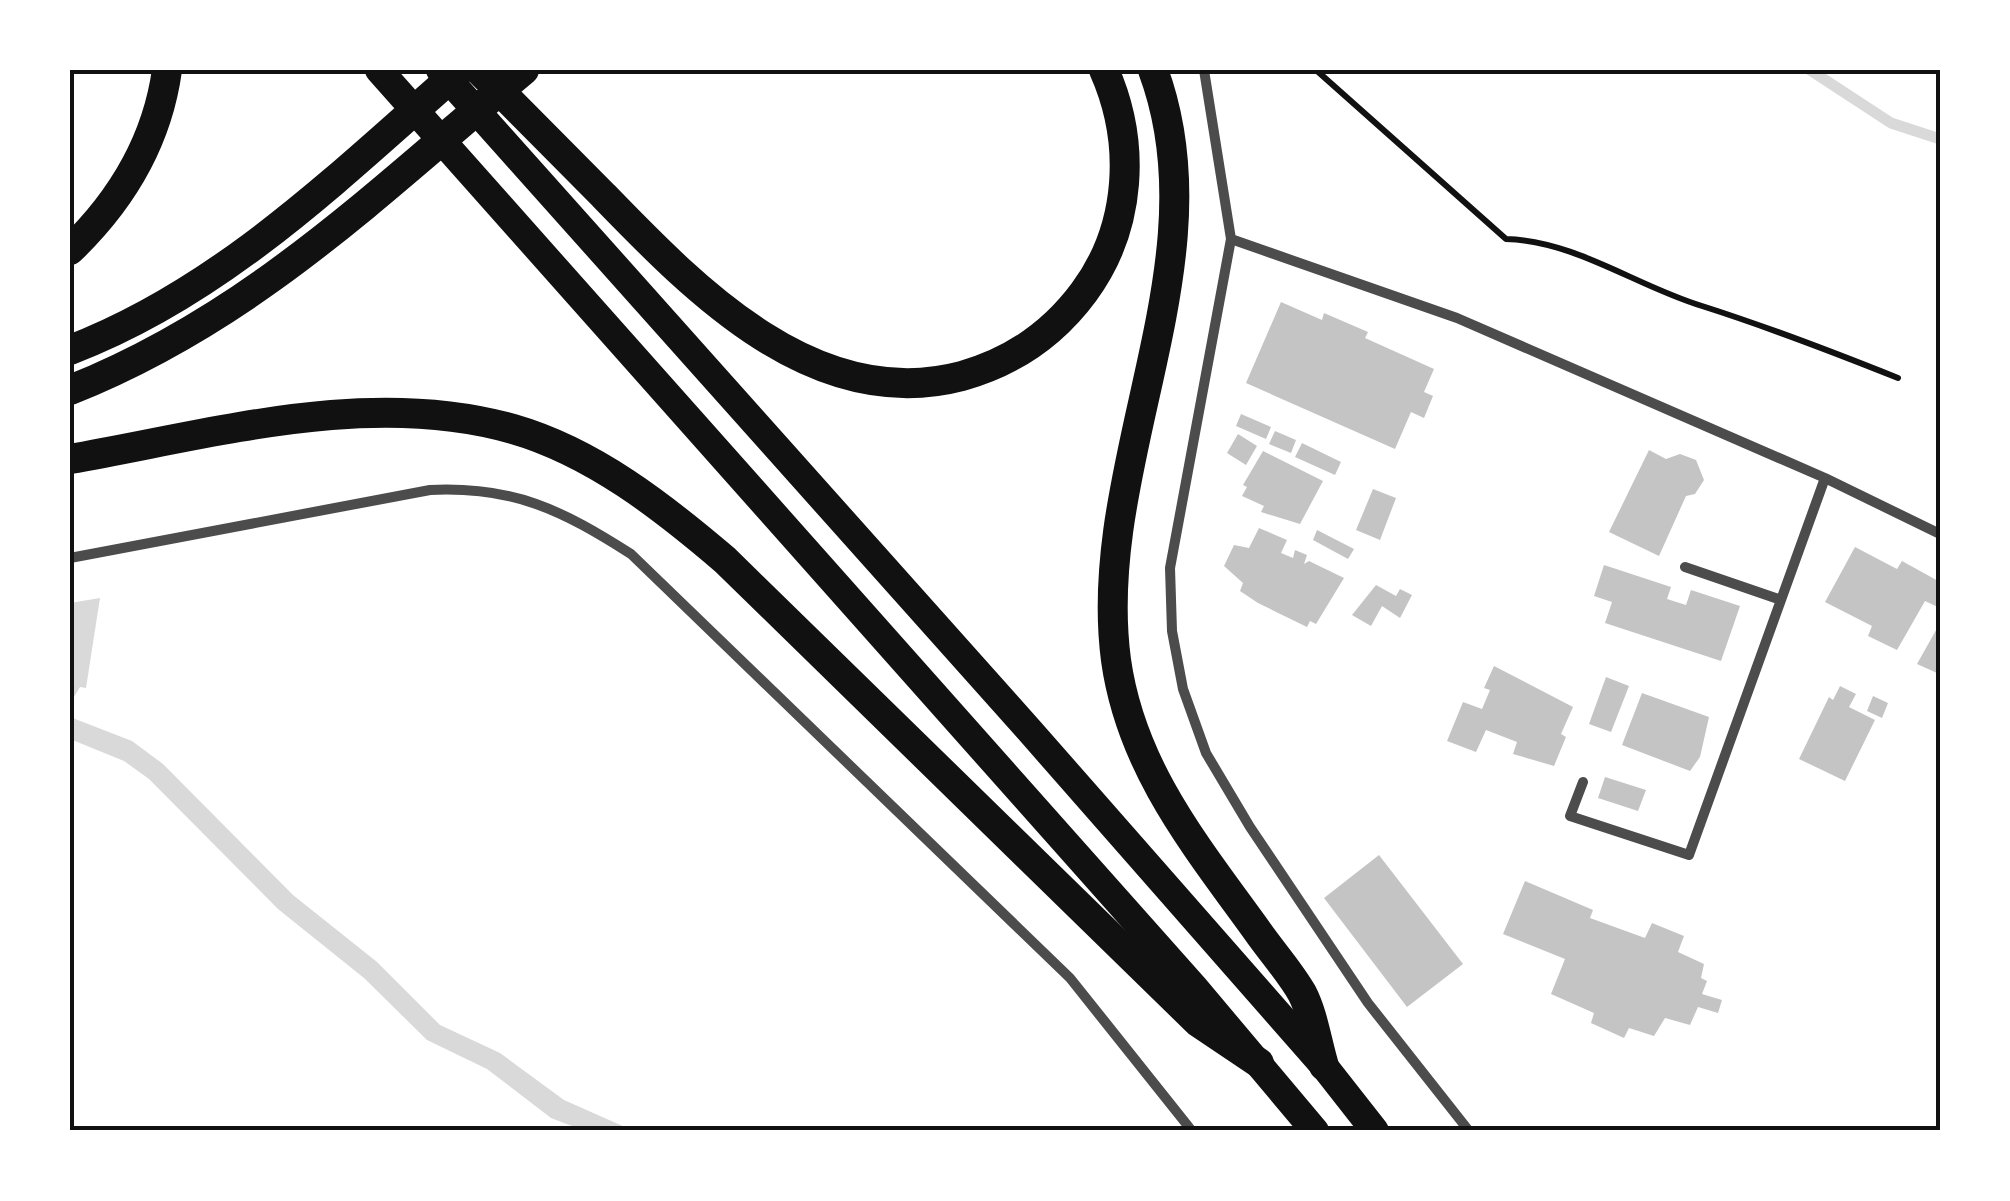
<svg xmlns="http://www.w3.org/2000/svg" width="2010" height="1201" font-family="Roboto,sans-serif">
	<rect width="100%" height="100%" fill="#fff"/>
	<path fill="#d9d9d9" d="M 100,598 L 86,688 L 80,687 L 74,697 L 70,603 Z
		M 70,717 L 132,741 L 163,764 L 293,895 L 377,962 L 440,1025 L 500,1053 L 564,1100 L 634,1131 L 585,1131 L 551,1118 L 487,1069 L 427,1040 L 364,978 L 278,909 L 149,779 L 124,761 L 70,739 Z"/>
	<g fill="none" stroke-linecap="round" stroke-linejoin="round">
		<path stroke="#d9d9d9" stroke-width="11" d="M 1810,70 L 1891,123 L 1940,139"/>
	</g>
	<path fill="#c4c4c4" d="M 1281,302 L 1322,320 L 1324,313 L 1368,332 L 1365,338 L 1434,369 L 1424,392 L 1433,396 L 1424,418 L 1411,412 L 1395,449 L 1246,383 Z
		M 1241,414 L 1271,427 L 1266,439 L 1236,426 Z
		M 1275,431 L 1296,440 L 1291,453 L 1269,444 Z
		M 1238,434 L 1257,446 L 1246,465 L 1227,453 Z
		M 1302,443 L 1341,462 L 1335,475 L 1295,457 Z
		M 1649,450 L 1666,459 L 1680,454 L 1696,460 L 1704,480 L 1695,494 L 1686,496 L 1659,556 L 1609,532 Z
		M 1263,451 L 1323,481 L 1300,524 L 1261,512 L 1264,506 L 1242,496 L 1247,487 L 1243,485 Z
		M 1373,489 L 1396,498 L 1380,540 L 1356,530 Z
		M 1259,528 L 1287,540 L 1281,553 L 1293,558 L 1295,550 L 1307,555 L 1304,564 L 1309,561 L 1344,578 L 1316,624 L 1310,621 L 1307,627 L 1258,603 L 1240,591 L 1243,583 L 1224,566 L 1234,545 L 1249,548 Z
		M 1317,530 L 1354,549 L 1348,559 L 1313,540 Z
		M 1855,547 L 1897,569 L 1902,561 L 1940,582 L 1940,608 L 1925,601 L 1897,650 L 1868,636 L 1872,626 L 1825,602 Z
		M 1604,565 L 1671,587 L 1667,599 L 1686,605 L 1691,590 L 1740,606 L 1721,661 L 1605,623 L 1612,602 L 1594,596 Z
		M 1376,585 L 1396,596 L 1400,589 L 1412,595 L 1400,618 L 1382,606 L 1371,626 L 1352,615 Z
		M 1940,623 L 1940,681 L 1939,681 L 1937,673 L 1917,664 Z
		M 1494,666 L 1573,707 L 1561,734 L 1566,737 L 1554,766 L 1513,754 L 1517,742 L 1486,730 L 1476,752 L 1447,741 L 1463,702 L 1482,709 L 1490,690 L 1484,688 Z
		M 1606,677 L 1629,686 L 1611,732 L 1589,724 Z
		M 1840,686 L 1856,694 L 1849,707 L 1875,720 L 1845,781 L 1799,759 L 1829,697 L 1833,700 Z
		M 1642,693 L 1709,717 L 1700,757 L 1690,771 L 1622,745 Z
		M 1873,696 L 1888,703 L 1882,718 L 1867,711 Z
		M 1605,777 L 1646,790 L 1638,811 L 1598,798 Z
		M 1379,855 L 1463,964 L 1407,1007 L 1324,898 Z
		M 1525,881 L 1593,910 L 1590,918 L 1645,938 L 1652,923 L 1684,936 L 1678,952 L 1704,964 L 1701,978 L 1707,981 L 1702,994 L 1722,1000 L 1718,1013 L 1698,1007 L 1690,1025 L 1665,1018 L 1654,1036 L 1629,1028 L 1624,1038 L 1591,1023 L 1594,1013 L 1551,994 L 1565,959 L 1503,934 Z"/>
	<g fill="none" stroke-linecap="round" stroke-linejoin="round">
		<path stroke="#111" stroke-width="6" d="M 1316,70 L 1506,239 C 1576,241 1636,286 1702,306 C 1768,327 1833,352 1898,378"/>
		<path stroke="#4c4c4c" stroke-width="10" d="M 1204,70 L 1231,239 L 1170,568 L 1172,631 L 1183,689 L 1206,753 L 1250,827 L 1368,1003 L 1469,1131
			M 1231,239 L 1457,318 L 1825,478 L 1940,534
			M 70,558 L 430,490 C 514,486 562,510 631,554 L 1070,978 L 1192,1131
			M 1685,567 L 1781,600
			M 1583,782 L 1570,816 L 1689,855 L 1825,478"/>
		<path stroke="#111" stroke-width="28" d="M 379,70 L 1194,987 L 1315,1131
			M 440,70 L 1030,731 L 1324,1066 L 1375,1131"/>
		<path stroke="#111" stroke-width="30" d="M 479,70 C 520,111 561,153 602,194 C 694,289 815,415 962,376 C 1012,362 1053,334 1084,292 C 1132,227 1136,142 1104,70
			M 1153,70 C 1225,263 1090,464 1116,660 C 1131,768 1196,846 1258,932 C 1272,952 1290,972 1302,993 C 1313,1014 1317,1043 1324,1066
			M 70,250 C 122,200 157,142 167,70
			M 70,350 C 222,292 340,175 460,70
			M 70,390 C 251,318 377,193 524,70
			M 70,459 C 213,434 369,388 513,429 C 593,452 663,507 725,560 L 1198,1022 L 1259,1063"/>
	</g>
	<rect width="2010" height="1201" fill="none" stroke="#ffffff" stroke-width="145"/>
	<rect x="72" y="72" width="1866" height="1056" fill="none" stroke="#111" stroke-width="4"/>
</svg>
